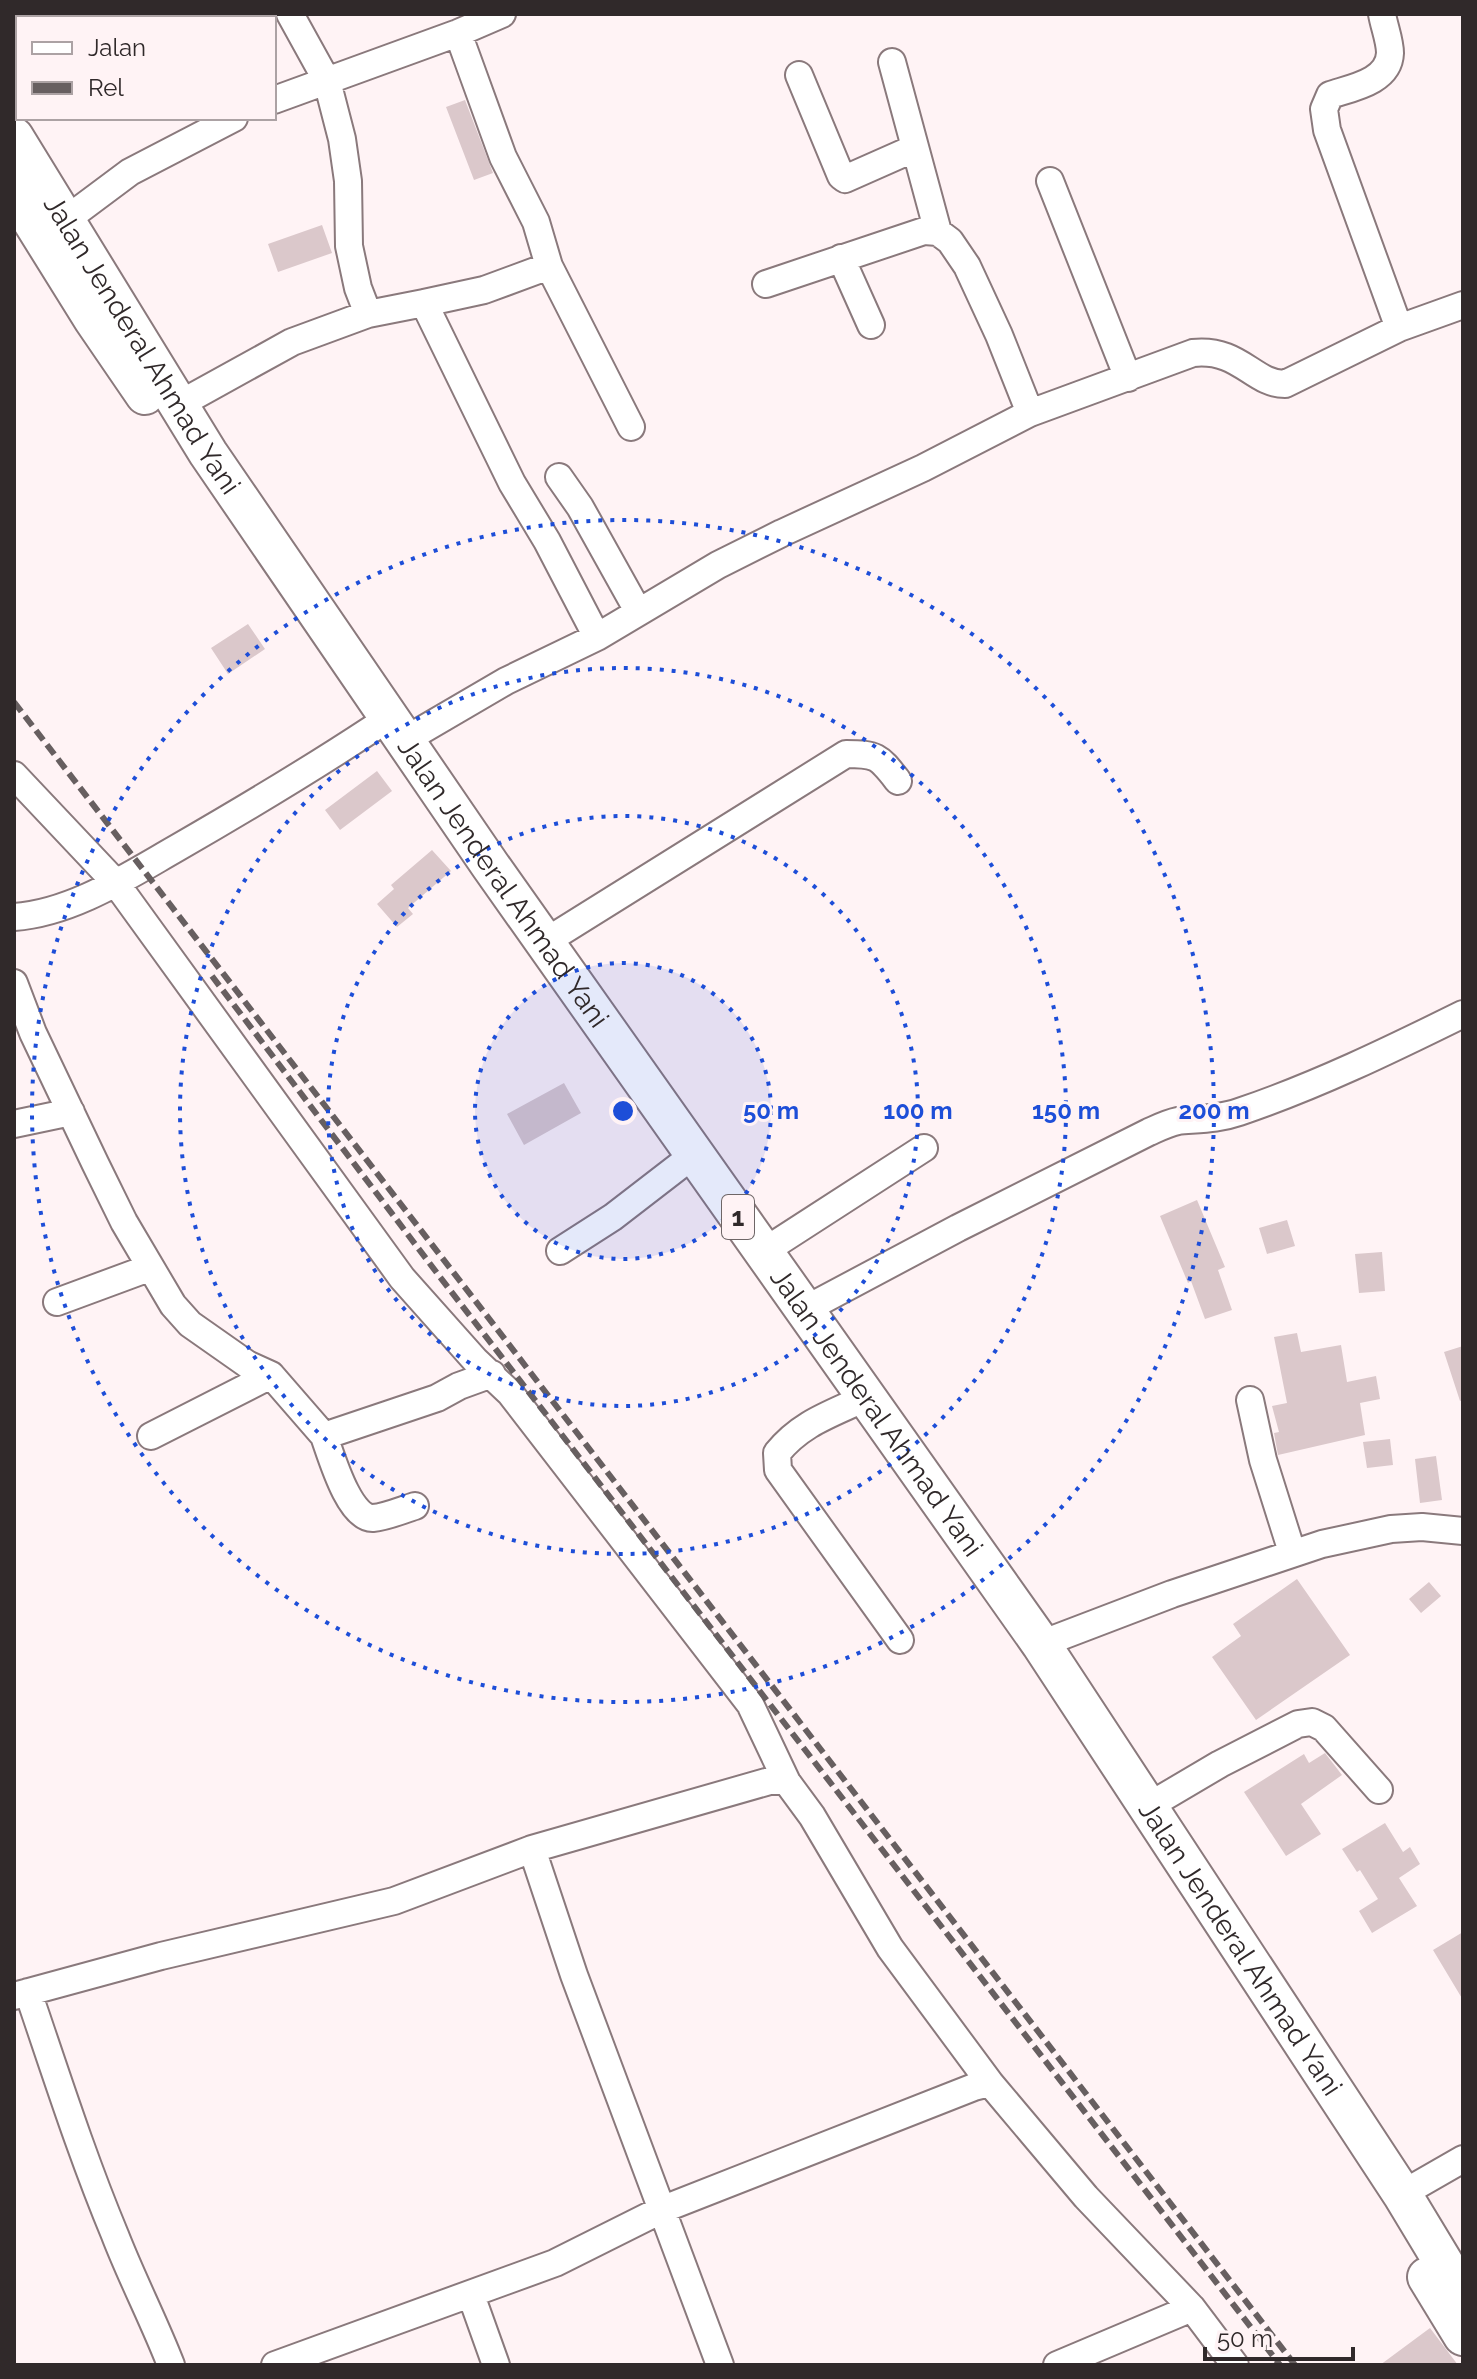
<svg xmlns="http://www.w3.org/2000/svg" width="1477" height="2379" font-family="Raleway,sans-serif">
	<rect width="100%" height="100%" fill="#fff3f5"/>
	<path fill="#fee7eb" d="M 14,14 L 160,14 L 162,18 L 18,18 L 18,55 L 14,56 Z"/>
	<path fill="#dbc8cb" d="M 465,100 L 493,173 L 474,180 L 446,107 Z
		M 322,225 L 332,253 L 278,272 L 268,244 Z
		M 248,624 L 265,649 L 228,674 L 211,648 Z
		M 377,771 L 392,791 L 340,830 L 325,810 Z
		M 432,850 L 451,871 L 408,908 L 413,914 L 397,927 L 377,904 L 394,889 L 391,885 Z
		M 564,1083 L 581,1113 L 524,1145 L 507,1114 Z
		M 1197,1200 L 1225,1267 L 1218,1270 L 1232,1310 L 1205,1319 L 1191,1281 L 1188,1283 L 1160,1216 Z
		M 1287,1220 L 1295,1246 L 1267,1254 L 1259,1228 Z
		M 1382,1252 L 1385,1291 L 1359,1293 L 1355,1254 Z
		M 1297,1333 L 1301,1352 L 1341,1345 L 1347,1382 L 1376,1376 L 1380,1399 L 1360,1403 L 1365,1435 L 1278,1455 L 1274,1433 L 1279,1432 L 1272,1406 L 1287,1403 L 1274,1337 Z
		M 1463,1346 L 1463,1400 L 1460,1401 L 1444,1352 Z
		M 1390,1439 L 1393,1465 L 1367,1468 L 1363,1442 Z
		M 1436,1456 L 1442,1500 L 1420,1503 L 1415,1459 Z
		M 1297,1579 L 1350,1655 L 1256,1720 L 1212,1657 L 1241,1636 L 1233,1624 Z
		M 1429,1582 L 1441,1596 L 1421,1613 L 1409,1599 Z
		M 1325,1753 L 1342,1775 L 1301,1804 L 1321,1834 L 1286,1856 L 1244,1792 L 1304,1754 L 1309,1763 Z
		M 1385,1823 L 1403,1852 L 1410,1847 L 1420,1864 L 1399,1878 L 1417,1906 L 1372,1933 L 1359,1911 L 1378,1899 L 1360,1870 L 1357,1872 L 1342,1849 Z
		M 1463,1932 L 1463,2000 L 1433,1950 Z
		M 1430,2328 L 1458,2365 L 1380,2365 Z"/>
	<g fill="none" stroke-linecap="round" stroke-linejoin="round">
		<defs>
			<path id="minor" d="M 290,14 L 327,81 L 342,139 L 348,181 L 349,246 L 358,288 L 368,314 L 424,303 L 512,483 L 547,541 L 597,637
				M 1382,14 C 1384,26 1390,41 1390,53 C 1389,82 1351,88 1330,95 L 1324,109 L 1327,130 L 1399,328
				M 174,18 L 183,14
				M 458,33 L 503,157 L 536,222 L 549,266 L 631,427
				M 892,62 L 938,232
				M 799,75 L 841,176 L 845,179 L 915,148
				M 274,100 L 458,33 L 502,14
				M 1050,181 L 1128,378
				M 67,219 L 130,172 L 234,118
				M 841,258 L 871,325
				M 766,284 L 924,231 L 938,232 L 950,241 L 967,266 L 999,335 L 1030,413
				M 424,303 L 484,290 L 549,266
				M 178,405 L 292,342 L 368,314
				M 559,477 L 580,507 L 638,611
				M 405,740 L 506,681 L 597,637 L 718,565 L 782,533 L 923,468 L 1030,413 L 1193,353 C 1240,348 1253,384 1285,384 L 1399,328 L 1463,305
				M 14,775 L 115,882 L 402,1278 L 475,1360 L 510,1393 L 750,1704 L 787,1782 L 812,1816 L 890,1948 L 990,2083 L 1086,2197 L 1192,2308 L 1235,2365
				M 14,917 C 72,913 128,876 177,848 C 243,810 308,771 372,729
				M 545,942 L 846,754 C 878,754 879,757 898,781
				M 14,983 L 33,1033 L 95,1163 L 124,1222 L 173,1305 L 190,1324 L 247,1364 L 271,1375 L 324,1436 L 437,1398 L 459,1386 L 492,1374
				M 14,1124 L 71,1112
				M 560,1251 L 613,1217 L 683,1163
				M 763,1252 L 924,1148
				M 57,1302 L 149,1268
				M 804,1310 L 958,1228 L 1149,1132 C 1158,1128 1168,1123 1178,1121 C 1199,1119 1219,1119 1239,1112 C 1316,1086 1390,1050 1463,1014
				M 1250,1400 L 1263,1460 L 1292,1552
				M 852,1404 C 823,1417 798,1427 777,1453 L 778,1470 L 900,1640
				M 151,1436 L 271,1375
				M 324,1436 C 331,1455 349,1519 373,1518 C 386,1517 402,1510 415,1506
				M 1041,1644 L 1172,1594 L 1322,1544 L 1391,1529 L 1422,1527 L 1463,1531
				M 1147,1807 L 1220,1764 L 1298,1724 L 1312,1722 L 1324,1728 L 1379,1790
				M 532,1849 L 773,1780 L 787,1782
				M 28,1992 C 56,2074 82,2156 115,2235 C 132,2279 154,2321 171,2365
				M 14,1996 L 161,1956 L 394,1901 L 532,1849 L 574,1975 L 720,2365
				M 1402,2194 L 1463,2159
				M 471,2295 L 496,2365
				M 275,2365 L 555,2263 L 661,2210 L 974,2087 L 990,2083
				M 1057,2365 L 1192,2308"/>
			<g id="highway">
				<path id="s1" d="M 14,137 L 208,453 L 490,865 L 1041,1644 L 1402,2194 L 1463,2295"/>
				<path d="M 14,192 L 93,319 L 145,395"/>
				<path d="M 1427,2277 L 1463,2336"/>
			</g>
		</defs>
		<use href="#minor" stroke="#8a797c" stroke-width="30"/>
		<use href="#highway" stroke="#8a797c" stroke-width="42"/>
		<use href="#minor" stroke="#fff" stroke-width="26"/>
		<use href="#highway" stroke="#fff" stroke-width="38"/>
		<path stroke="#675f60" stroke-width="6" stroke-dasharray="12 6" stroke-linecap="butt" d="M 14,702 L 1295,2365
			M 212,976 L 440,1277 L 1280,2365"/>
	</g>
	<circle cx="623" cy="1111" r="148" fill="#1d4ed8" fill-opacity=".12"/>
	<g fill="none" stroke="#1d4ed8" stroke-width="4" stroke-dasharray="4 8">
		<circle cx="623" cy="1111" r="148"/>
		<circle cx="623" cy="1111" r="295"/>
		<circle cx="623" cy="1111" r="443"/>
		<circle cx="623" cy="1111" r="591"/>
	</g>
	<g text-anchor="middle" dominant-baseline="central" stroke-width="6" stroke-linejoin="round" paint-order="stroke">
		<rect fill="#fff3f5" stroke="#6e6667" stroke-width="2" x="722" y="1195" width="32" height="44" rx="6"/>
		<g font-size="26" font-weight="bold" fill="#30292a">
			<text x="738" y="1217">1</text>
		</g>
		<g font-size="28" fill="#30292a" stroke="#fff3f5">
			<text stroke="none"><textPath href="#s1" startOffset="244">Jalan Jenderal Ahmad Yani</textPath></text>
			<text stroke="none"><textPath href="#s1" startOffset="892">Jalan Jenderal Ahmad Yani</textPath></text>
			<text stroke="none"><textPath href="#s1" startOffset="1540">Jalan Jenderal Ahmad Yani</textPath></text>
			<text stroke="none"><textPath href="#s1" startOffset="2188">Jalan Jenderal Ahmad Yani</textPath></text>
		</g>
	</g>
	<circle cx="623" cy="1111" r="12" fill="#1d4ed8" stroke="#fff3f5" stroke-width="4"/>
	<g font-size="24" text-anchor="middle" font-weight="bold" fill="#1d4ed8" stroke="#fff3f5" stroke-width="6" stroke-linejoin="round" paint-order="stroke">
		<text x="771" y="1119">50 m</text>
		<text x="918" y="1119">100 m</text>
		<text x="1066" y="1119">150 m</text>
		<text x="1214" y="1119">200 m</text>
	</g>
	<rect width="1477" height="2379" fill="none" stroke="#30292a" stroke-width="32"/>
	<rect x="16" y="16" width="260" height="104" fill="#fff3f5" stroke="#aca2a4" stroke-width="2"/>
	<rect x="32" y="42" width="40" height="12" fill="#ffffff" stroke="#aca2a4" stroke-width="2"/>
	<text x="88" y="56" font-size="24" fill="#30292a">Jalan</text>
	<rect x="32" y="82" width="40" height="12" fill="#675f60" stroke="#aca2a4" stroke-width="2"/>
	<text x="88" y="96" font-size="24" fill="#30292a">Rel</text>
	<path d="M1205 2347v12h148v-12" fill="none" stroke="#30292a" stroke-width="4"/>
	<text x="1217" y="2347" font-size="24" fill="#30292a" stroke="#fff3f5" stroke-width="6" paint-order="stroke">50 m</text>
</svg>
